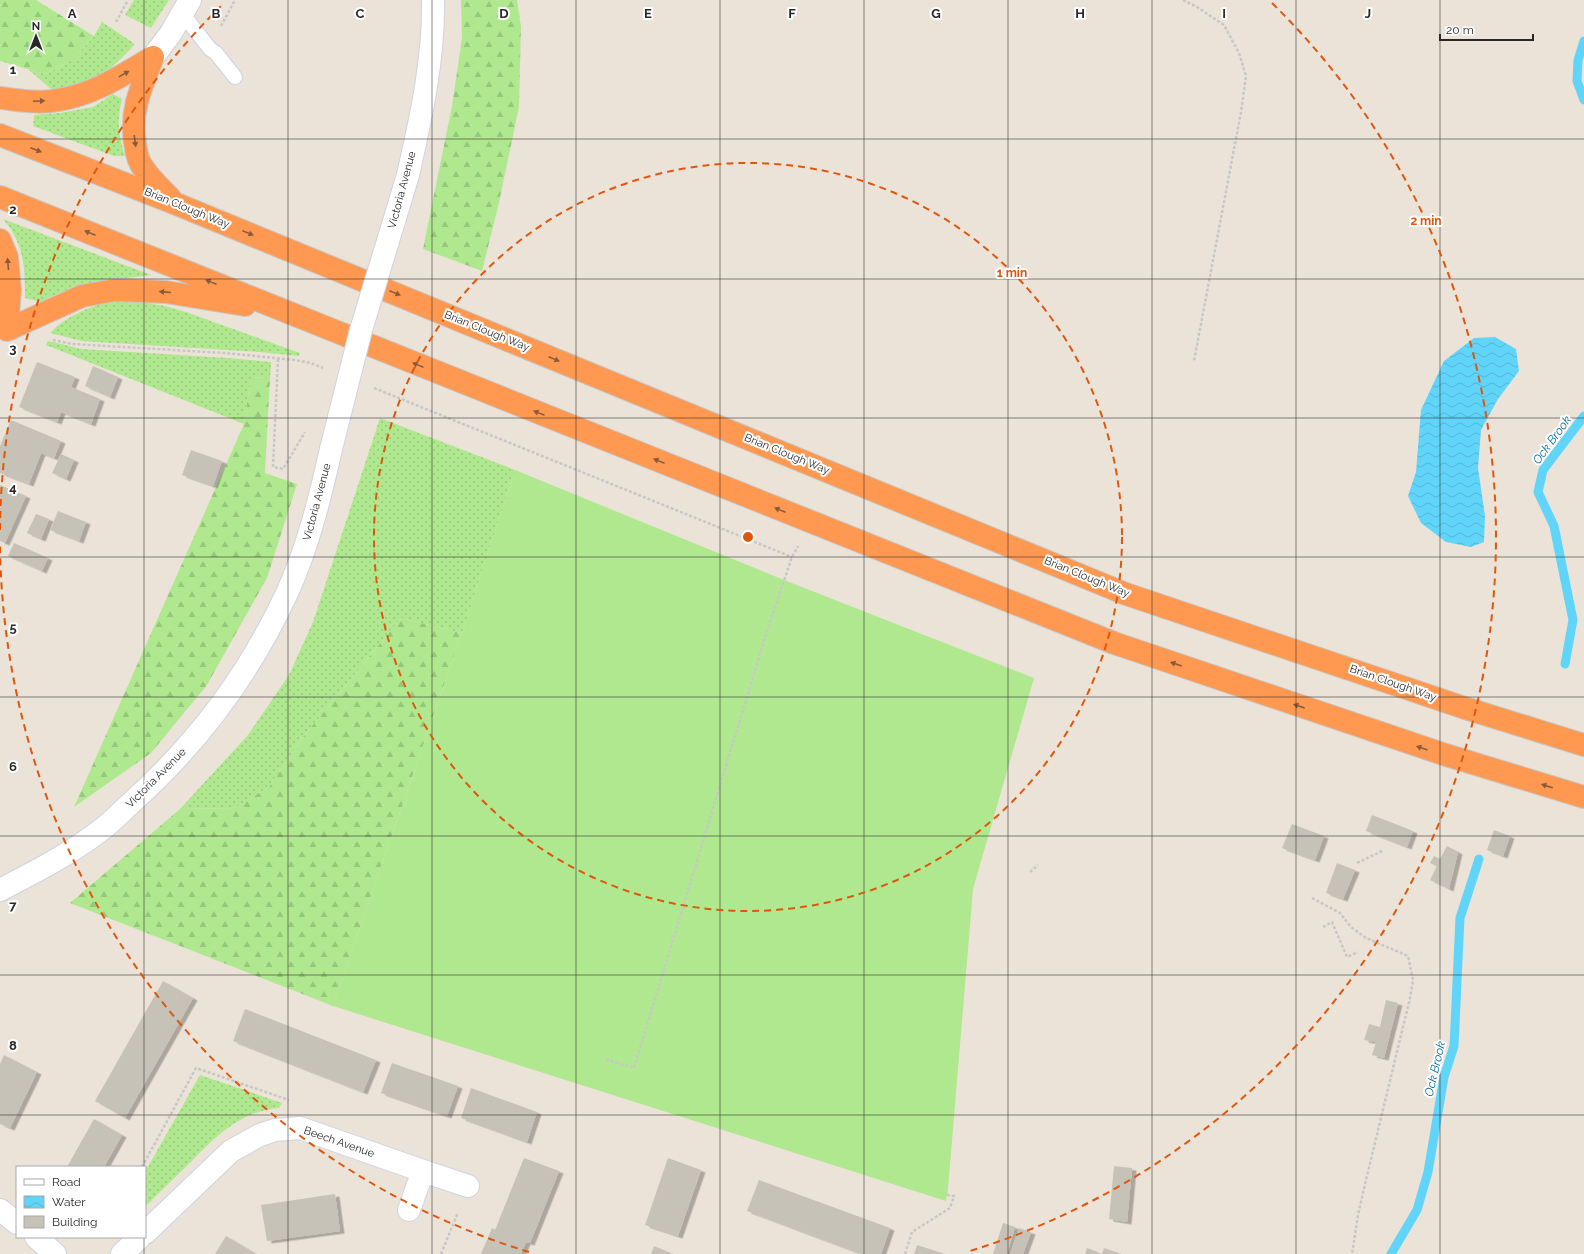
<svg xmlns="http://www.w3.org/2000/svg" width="1584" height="1254" font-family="Raleway,sans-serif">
	<defs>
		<pattern id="grass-dots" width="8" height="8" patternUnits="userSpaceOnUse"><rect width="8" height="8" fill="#b0e88f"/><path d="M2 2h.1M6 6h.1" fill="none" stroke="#97c77b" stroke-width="1.8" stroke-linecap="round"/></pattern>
		<pattern id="forest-firs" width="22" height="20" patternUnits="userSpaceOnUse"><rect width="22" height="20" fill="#b0e88f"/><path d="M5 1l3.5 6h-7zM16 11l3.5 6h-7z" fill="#97c77b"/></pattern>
		<pattern id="water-waves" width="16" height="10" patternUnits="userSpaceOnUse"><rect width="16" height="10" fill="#61d4f9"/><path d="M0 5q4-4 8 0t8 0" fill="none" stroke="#54b6d5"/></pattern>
		<filter id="shadow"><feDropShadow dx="4.5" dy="2.5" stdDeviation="0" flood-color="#0004"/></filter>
	</defs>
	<rect width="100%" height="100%" fill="#ece3d8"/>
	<path fill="url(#grass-dots)" d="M 134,0 L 169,0 L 151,28 L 125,15 Z
		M 102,22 L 135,44 C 118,62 102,80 77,86 C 69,88 60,89 52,90 L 28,69 L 45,74 L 74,59 L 94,36 Z
		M 113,94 L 122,99 C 117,120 118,134 125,156 L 114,156 L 33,126 L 34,115 L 60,113 L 93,107 Z
		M 3,219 L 151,275 C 113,280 75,282 41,302 L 25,298 C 25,277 25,254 14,235 C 12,229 7,224 3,219 Z
		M 106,302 L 141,302 L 165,306 L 186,312 L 300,353 L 299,356 L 259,352 L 96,342 L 82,341 L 50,333 C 65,317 85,309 106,302 Z
		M 48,341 L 82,349 L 228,358 L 271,362 L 270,378 L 251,377 L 244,424 L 46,345 Z
		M 380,418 L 515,470 L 462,633 L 401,618 L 303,737 L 269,787 L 235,808 L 180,809 L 248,735 L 289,675 L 313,622 Z
		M 200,1075 L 282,1103 L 279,1108 C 241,1111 216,1136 191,1162 C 175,1177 160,1192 145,1207 L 145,1172 Z"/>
	<path fill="url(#forest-firs)" d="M 0,0 L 36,0 L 94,36 L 74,59 L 45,74 L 0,61 Z
		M 461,0 L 517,0 L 521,27 L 519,107 L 498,207 L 482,271 L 423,249 L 452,106 L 462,38 Z
		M 251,377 L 270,378 L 265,473 L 297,484 L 267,578 L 207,685 L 151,753 L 74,807 L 244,424 Z
		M 401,618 L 462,633 L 333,1006 L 70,903 L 180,809 L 235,808 L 269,787 L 303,737 Z"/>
	<path fill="#b0e88f" d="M 515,470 L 784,580 L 1034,678 L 973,889 L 948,1189 L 946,1201 L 333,1006 L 462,633 Z"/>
	<path fill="url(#water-waves)" d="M 1495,337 L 1516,349 L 1519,371 L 1498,399 L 1481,430 L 1478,468 L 1485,516 L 1484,542 L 1471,547 L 1446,542 L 1421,523 L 1408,496 L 1416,472 L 1421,410 L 1444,361 L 1474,338 Z"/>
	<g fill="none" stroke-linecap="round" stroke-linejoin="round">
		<path stroke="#61d4f9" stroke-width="9" d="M 1584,41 L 1578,60 L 1577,81 L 1584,100
			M 1565,664 L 1573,620 L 1554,526 L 1538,492 L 1543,470 L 1584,416
			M 1391,1254 L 1417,1210 L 1428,1172 L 1444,1077 L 1454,1046 L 1460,918 L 1479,859"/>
	</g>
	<path fill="#c6c2b7" filter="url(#shadow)" d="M 37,362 L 75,377 L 71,387 L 100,399 L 91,424 L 61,412 L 57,422 L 19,407 Z
		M 93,366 L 118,377 L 110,397 L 85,386 Z
		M 11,420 L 61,441 L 54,458 L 41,453 L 29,484 L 0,473 L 0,446 Z
		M 191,450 L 222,461 L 213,486 L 182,475 Z
		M 61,454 L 74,460 L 66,479 L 52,473 Z
		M 0,485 L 26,496 L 5,543 L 0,541 Z
		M 58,511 L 86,522 L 79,541 L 50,530 Z
		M 36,514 L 49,519 L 41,539 L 27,533 Z
		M 14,543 L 48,558 L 42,571 L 8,556 Z
		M 1372,815 L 1413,831 L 1407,847 L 1366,831 Z
		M 1292,824 L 1324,836 L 1315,860 L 1282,848 Z
		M 1494,830 L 1510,836 L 1503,856 L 1487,850 Z
		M 1447,846 L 1458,852 L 1449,889 L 1430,880 L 1437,866 L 1430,863 L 1434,856 L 1440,859 Z
		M 1337,863 L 1355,870 L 1343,899 L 1326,893 Z
		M 163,981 L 193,998 L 125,1118 L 95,1101 Z
		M 1386,1000 L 1398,1003 L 1384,1058 L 1372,1055 L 1376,1042 L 1364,1040 L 1369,1024 L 1380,1027 Z
		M 245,1009 L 376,1060 L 363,1092 L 233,1041 Z
		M 4,1055 L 37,1072 L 10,1128 L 0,1124 L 0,1064 Z
		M 392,1063 L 458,1086 L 447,1116 L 381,1093 Z
		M 471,1088 L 537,1112 L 527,1142 L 461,1118 Z
		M 94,1119 L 122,1135 L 104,1167 L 67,1167 Z
		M 524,1158 L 559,1171 L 530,1243 L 526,1242 L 521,1254 L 481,1254 L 492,1228 L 495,1230 Z
		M 668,1158 L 701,1170 L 678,1236 L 645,1225 Z
		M 1114,1166 L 1132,1168 L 1127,1222 L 1109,1219 Z
		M 759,1180 L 890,1228 L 881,1254 L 862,1254 L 747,1211 Z
		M 335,1194 L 340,1231 L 267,1241 L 261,1205 Z
		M 1003,1223 L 1015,1227 L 1007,1254 L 993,1254 Z
		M 1019,1228 L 1031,1232 L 1023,1254 L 1010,1254 Z
		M 226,1236 L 256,1254 L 215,1254 Z
		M 917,1245 L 945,1254 L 914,1254 Z
		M 654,1246 L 673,1254 L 651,1254 Z
		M 1087,1248 L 1098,1252 L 1098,1254 L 1085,1254 Z
		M 1104,1248 L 1122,1254 L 1102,1254 Z"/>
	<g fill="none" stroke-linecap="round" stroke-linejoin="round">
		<defs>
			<path id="lane" d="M 182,13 L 210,49 L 216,53 L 235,77"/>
			<path id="street" d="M 0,1210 L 17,1223
				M 409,1210 L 423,1171
				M 145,1233 L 231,1151 L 260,1135 L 275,1130 L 300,1128 L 423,1171 L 468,1186
				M 36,1237 L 55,1254
				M 122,1254 L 140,1237"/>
			<path id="secondary" d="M 153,57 L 171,33 L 190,0
				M 408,175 C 421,117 434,60 433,0
				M 0,890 C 35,872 70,854 101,830 C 112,822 121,812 131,803 C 196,745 250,673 287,593 C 308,547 320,498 331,449"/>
			<path id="highway" d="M 153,57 C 141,88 130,110 135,143 C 136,152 138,162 144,169 C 151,180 162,189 171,199
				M 0,98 C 19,100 39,104 58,100 C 93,95 123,75 153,57
				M 0,135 L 174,203 L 1126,594 L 1465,708 L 1584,745
				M 0,197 L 1114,643 L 1446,755 L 1584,797
				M 0,240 L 7,257 L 10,290 L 7,330 L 82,296 L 115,290 L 166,292 L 245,305"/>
		</defs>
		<use href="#lane" stroke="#ced2e3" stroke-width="16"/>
		<use href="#street" stroke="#ced2e3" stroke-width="24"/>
		<use href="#secondary" stroke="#ced2e3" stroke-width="24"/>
		<use href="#highway" stroke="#c7c7c7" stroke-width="24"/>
		<path stroke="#c7c7c7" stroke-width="2.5" stroke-dasharray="3 2" stroke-linecap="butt" d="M 1183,0 L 1197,7 L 1224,25 L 1239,53 L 1246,76 L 1241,112 L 1194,361
			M 116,22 L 128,0
			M 221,26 L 235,0
			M 53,340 L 72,344 L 224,353 L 295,360 L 311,363 L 323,368
			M 278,359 L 273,467 L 283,469 L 305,432
			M 374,388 L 792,557
			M 1357,863 L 1384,850
			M 1030,872 L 1038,865
			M 1312,898 L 1340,913 L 1351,927 L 1366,938 L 1408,956 L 1413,980 L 1410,998 L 1365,1184 L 1358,1215 L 1352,1254
			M 1323,927 L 1332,922 L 1347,957 L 1358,952
			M 606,1059 L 634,1068 L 767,631 L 792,557 L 798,546
			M 142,1167 L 196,1068 L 289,1100
			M 441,1254 L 458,1212
			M 905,1254 L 912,1232 L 950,1208 L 954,1196 L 947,1195"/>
		<use href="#lane" stroke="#fff" stroke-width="14"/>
		<use href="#street" stroke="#fff" stroke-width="22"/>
		<use href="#secondary" stroke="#fff" stroke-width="22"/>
		<use href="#highway" stroke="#ff9951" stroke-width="22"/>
		<defs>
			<path id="secondary-bridge" d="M 331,449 L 361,330 L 408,175"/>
		</defs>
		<use href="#secondary-bridge" stroke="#ced2e3" stroke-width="24" stroke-linecap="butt"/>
		<use href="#secondary-bridge" stroke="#fff" stroke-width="22"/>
	</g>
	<defs><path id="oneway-solid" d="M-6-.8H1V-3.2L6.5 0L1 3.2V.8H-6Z"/></defs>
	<g fill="#895b3a">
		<use href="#oneway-solid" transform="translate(124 74) rotate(-29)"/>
		<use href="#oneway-solid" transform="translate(39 101) rotate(-2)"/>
		<use href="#oneway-solid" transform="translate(135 141) rotate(82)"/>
		<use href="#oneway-solid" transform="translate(36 150) rotate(21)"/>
		<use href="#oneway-solid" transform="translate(90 233) rotate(-158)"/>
		<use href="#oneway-solid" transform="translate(248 233) rotate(22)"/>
		<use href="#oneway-solid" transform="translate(8 264) rotate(-95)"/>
		<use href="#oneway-solid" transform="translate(211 282) rotate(-158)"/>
		<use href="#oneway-solid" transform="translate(165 292) rotate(-175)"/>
		<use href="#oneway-solid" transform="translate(395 293) rotate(22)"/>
		<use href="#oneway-solid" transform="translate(554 359) rotate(22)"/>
		<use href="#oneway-solid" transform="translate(418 365) rotate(-158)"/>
		<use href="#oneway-solid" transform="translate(539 413) rotate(-158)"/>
		<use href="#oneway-solid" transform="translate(659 461) rotate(-158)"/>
		<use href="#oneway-solid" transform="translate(780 510) rotate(-158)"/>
		<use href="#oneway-solid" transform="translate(1176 664) rotate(-161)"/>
		<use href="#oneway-solid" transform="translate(1299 706) rotate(-161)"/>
		<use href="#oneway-solid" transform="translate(1422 748) rotate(-161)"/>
		<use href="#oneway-solid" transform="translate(1547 786) rotate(-163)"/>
	</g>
	<path fill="none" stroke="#282828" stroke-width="1" stroke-opacity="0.55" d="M 144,0 L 144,1167M 288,0 L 288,1254M 432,0 L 432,1254M 576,0 L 576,1254M 720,0 L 720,1254M 864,0 L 864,1254M 1008,0 L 1008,1254M 1152,0 L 1152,1254M 1296,0 L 1296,1254M 1440,0 L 1440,1254M 0,139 L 1584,139M 0,279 L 1584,279M 0,418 L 1584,418M 0,557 L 1584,557M 0,697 L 1584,697M 0,836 L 1584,836M 0,975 L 1584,975M 0,1115 L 1584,1115M 144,1237 L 144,1254"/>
	<g fill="none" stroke="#de570d" stroke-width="2" stroke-dasharray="7 5">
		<circle cx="748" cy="537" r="374"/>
		<path d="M529 1252A748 748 0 0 1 0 544M0 530A748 748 0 0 1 224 3M1272 3A748 748 0 0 1 967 1252"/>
	</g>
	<g text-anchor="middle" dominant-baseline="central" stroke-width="4" stroke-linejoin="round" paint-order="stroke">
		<g font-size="11" fill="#282828" stroke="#fff">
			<text transform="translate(402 190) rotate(-75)">Victoria Avenue</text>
			<text transform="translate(187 208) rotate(22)">Brian Clough Way</text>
			<text transform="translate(487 331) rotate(22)">Brian Clough Way</text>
			<text transform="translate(787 454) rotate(22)">Brian Clough Way</text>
			<text transform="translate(317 502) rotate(-75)">Victoria Avenue</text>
			<text transform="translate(1087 577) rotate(22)">Brian Clough Way</text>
			<text transform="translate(1393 683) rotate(19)">Brian Clough Way</text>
			<text transform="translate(156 778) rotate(-45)">Victoria Avenue</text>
			<text transform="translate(339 1142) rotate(19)">Beech Avenue</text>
		</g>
		<g font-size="12" font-style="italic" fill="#026fa3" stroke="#fff">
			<text transform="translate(1552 440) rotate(-54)">Ock Brook</text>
			<text transform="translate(1435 1069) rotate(-77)">Ock Brook</text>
		</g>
	</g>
	<g font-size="13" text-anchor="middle" font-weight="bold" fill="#282828" stroke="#fff" stroke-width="4" stroke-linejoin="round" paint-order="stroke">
		<text x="72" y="18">A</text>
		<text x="216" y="18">B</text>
		<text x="360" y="18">C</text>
		<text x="504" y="18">D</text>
		<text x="648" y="18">E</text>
		<text x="792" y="18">F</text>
		<text x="936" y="18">G</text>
		<text x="1080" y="18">H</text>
		<text x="1224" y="18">I</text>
		<text x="1368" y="18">J</text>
		<text x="13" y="74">1</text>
		<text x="13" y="214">2</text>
		<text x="13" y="353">3</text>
		<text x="13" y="492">4</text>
		<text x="13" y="632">5</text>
		<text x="13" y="771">6</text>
		<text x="13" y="910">7</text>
		<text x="13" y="1050">8</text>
	</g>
	<circle cx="748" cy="537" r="6" fill="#de570d" stroke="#fff" stroke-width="2"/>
	<g font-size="12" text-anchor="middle" font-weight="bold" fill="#de570d" stroke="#fff" stroke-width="4" stroke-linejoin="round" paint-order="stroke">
		<text x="1426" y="225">2 min</text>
		<text x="1012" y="277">1 min</text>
	</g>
	<rect x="16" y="1166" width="130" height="72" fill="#ffffff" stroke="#a9a9a9"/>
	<rect x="24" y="1179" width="20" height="6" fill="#ffffff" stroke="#a9a9a9"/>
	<text x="52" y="1186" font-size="12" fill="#282828">Road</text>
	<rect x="24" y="1196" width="20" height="12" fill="url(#water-waves)" stroke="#a9a9a9"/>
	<text x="52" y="1206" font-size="12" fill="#282828">Water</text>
	<rect x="24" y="1216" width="20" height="12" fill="#c6c2b7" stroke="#a9a9a9"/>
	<text x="52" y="1226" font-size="12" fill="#282828">Building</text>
	<g transform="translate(36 36)" stroke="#ffffff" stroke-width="3" paint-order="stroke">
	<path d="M0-3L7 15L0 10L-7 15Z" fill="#282828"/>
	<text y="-6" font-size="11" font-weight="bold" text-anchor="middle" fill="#282828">N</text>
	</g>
	<path d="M1440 34v6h93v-6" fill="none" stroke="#282828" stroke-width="2"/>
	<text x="1446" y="34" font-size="12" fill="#282828" stroke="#ffffff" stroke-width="3" paint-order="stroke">20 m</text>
</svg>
